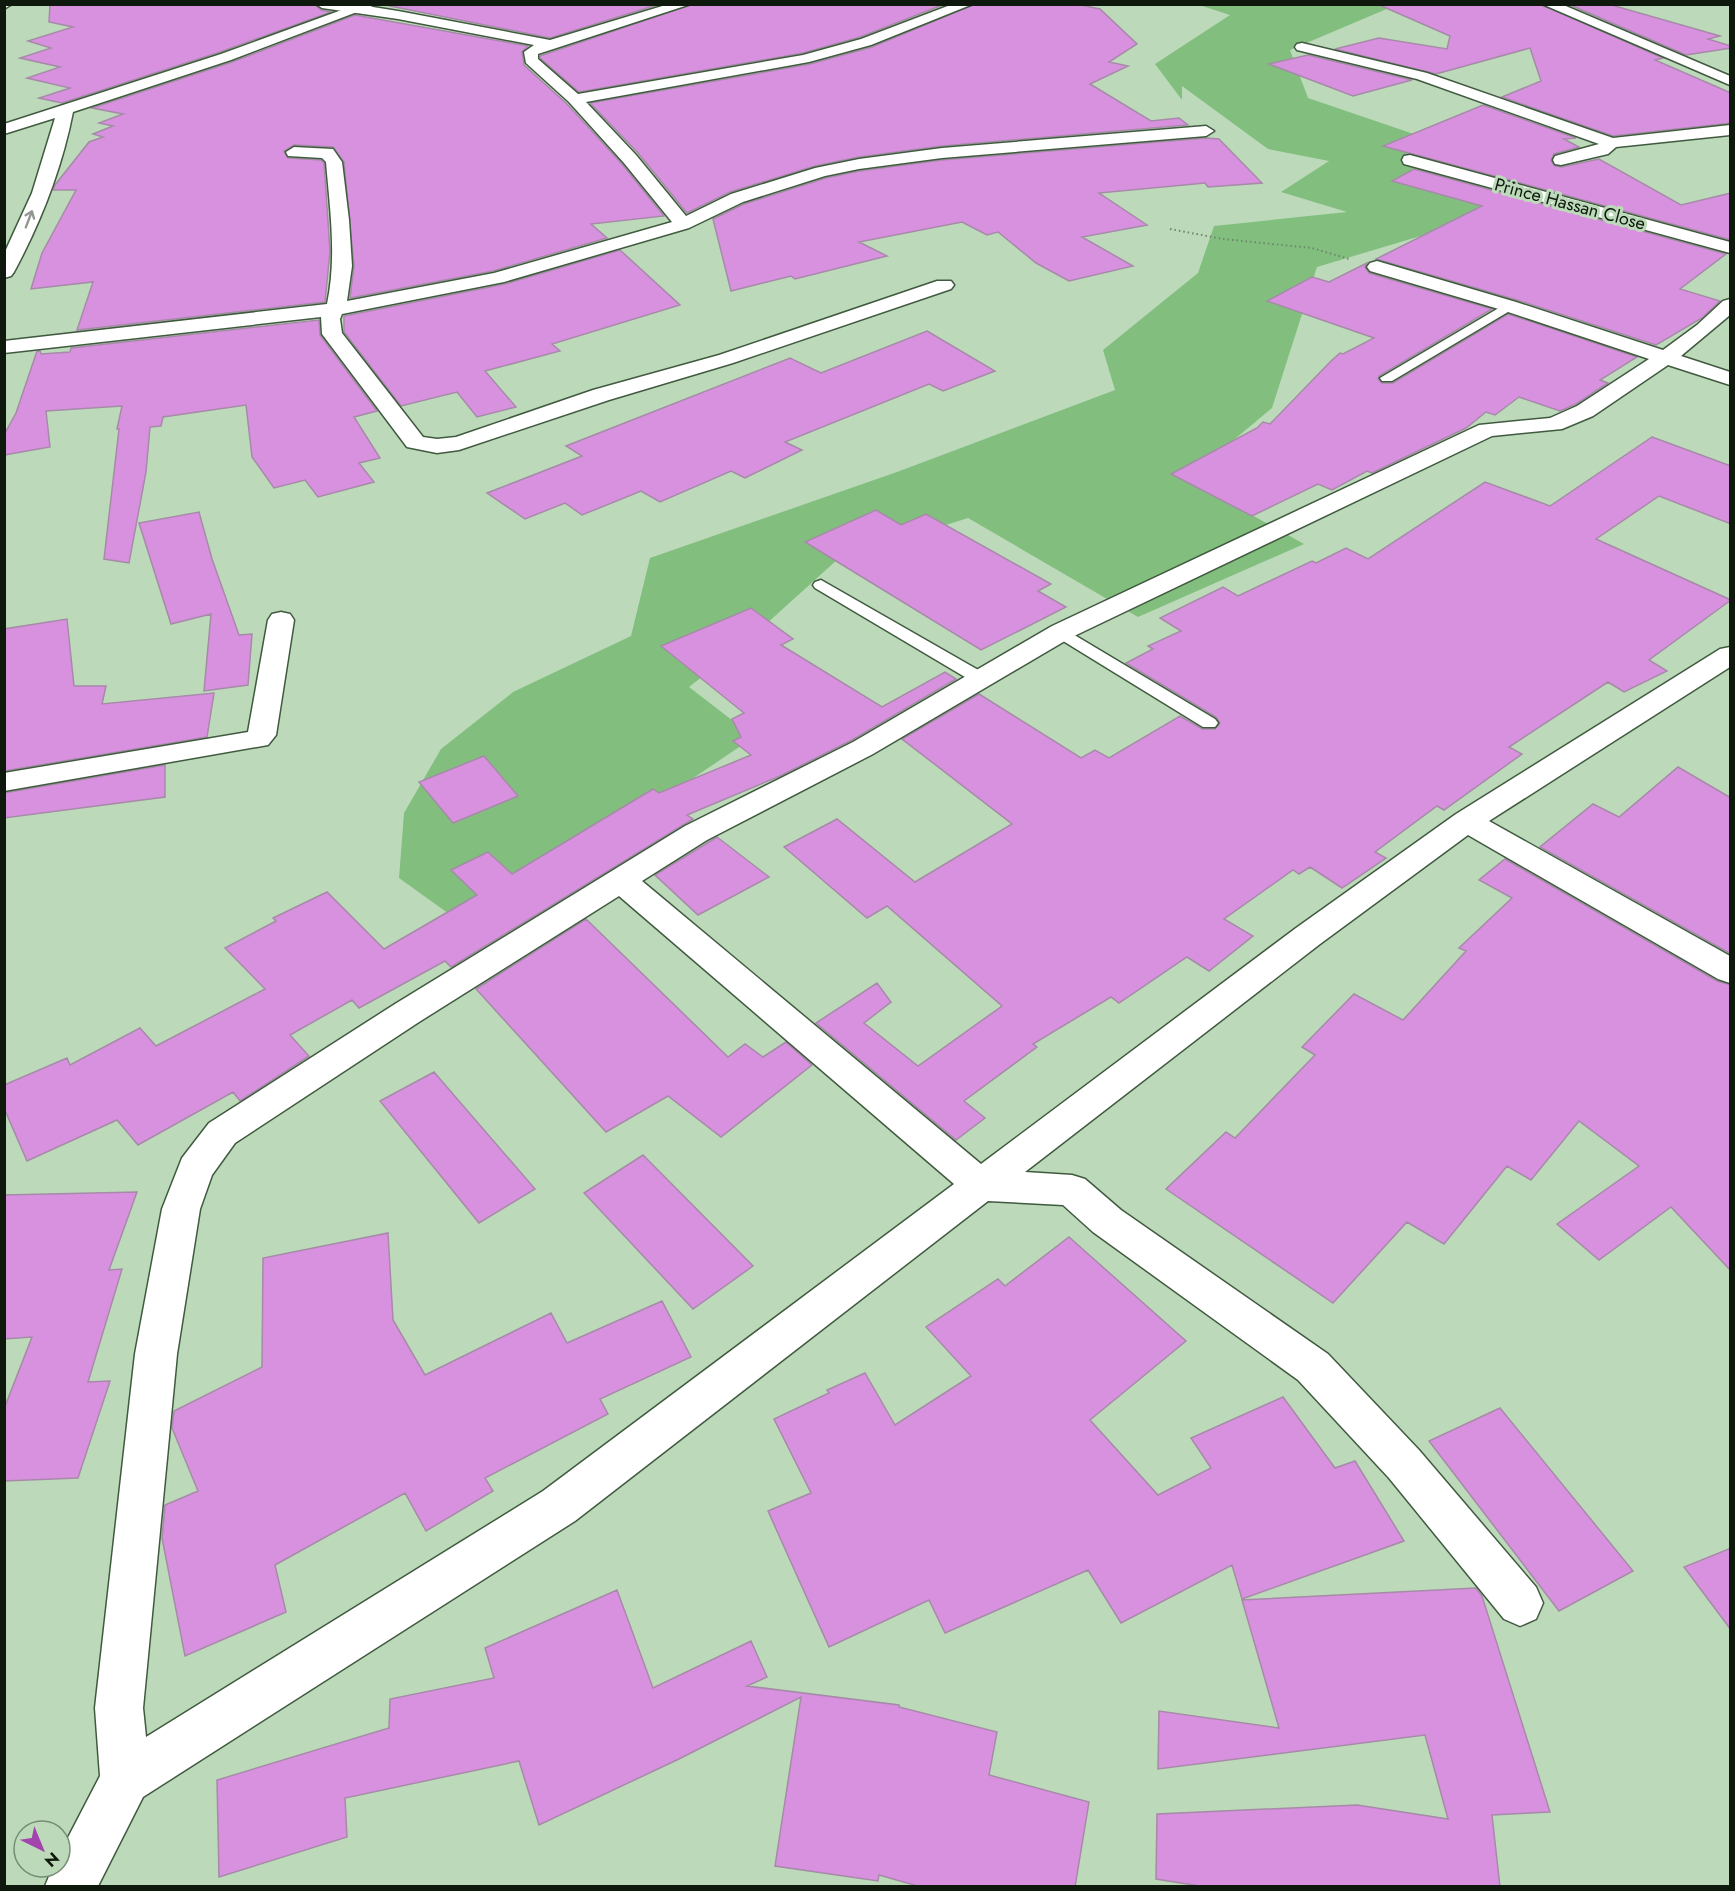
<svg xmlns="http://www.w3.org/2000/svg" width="1735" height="1891" font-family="Jost,sans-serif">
	<rect width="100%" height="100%" fill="#bcdaba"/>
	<path fill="#82bf7f" d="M 1199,5 L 1396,5 L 1290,50 L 1308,98 L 1496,162 L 1474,220 L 1317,267 L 1272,408 L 1187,479 L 1304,544 L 1138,617 L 968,518 L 838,559 L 744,644 L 689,687 L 754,737 L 470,929 L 399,878 L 404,813 L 441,749 L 513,692 L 631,636 L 650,558 L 897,472 L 1115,390 L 1103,350 L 1198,273 L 1214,226 L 1347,212 L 1281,192 L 1329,161 L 1268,149 L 1182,86 L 1182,100 L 1155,64 L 1230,15 Z"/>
	<path fill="#d891df" stroke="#a68aa8" stroke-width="1.5" d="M 50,4 L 314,4 L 321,10 L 331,12 L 220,52 L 62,103 L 39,98 L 70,88 L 27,78 L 60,67 L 20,58 L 51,48 L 28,41 L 73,27 L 49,22 Z
		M 380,4 L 660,4 L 550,38 Z
		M 693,4 L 945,4 L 860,37 L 803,53 L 579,92 L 540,58 L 540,56 Z
		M 975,4 L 1076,4 L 1100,9 L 1137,44 L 1109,62 L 1128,66 L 1090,84 L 1151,121 L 1179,118 L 1188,125 L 942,146 L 859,157 L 815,166 L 730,192 L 687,213 L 638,153 L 590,103 L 810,64 L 872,47 Z
		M 1377,4 L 1540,4 L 1663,58 L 1655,60 L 1731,93 L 1731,123 L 1613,136 L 1502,97 L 1541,81 L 1530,48 L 1436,74 L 1335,49 L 1379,38 L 1447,49 L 1450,36 Z
		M 1568,4 L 1608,4 L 1720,36 L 1708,39 L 1731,46 L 1731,48 L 1686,55 Z
		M 355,15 L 528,46 L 522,52 L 524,65 L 567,104 L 622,164 L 664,216 L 591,224 L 607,238 L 493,271 L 350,298 L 354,266 L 344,162 L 333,147 L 294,145 L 284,151 L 288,158 L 321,160 L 324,163 L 330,251 L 325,302 L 77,330 L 93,282 L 31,289 L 42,253 L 76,190 L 53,190 L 55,185 L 89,142 L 103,137 L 93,134 L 113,126 L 99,123 L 123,114 L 92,108 L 232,62 Z
		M 1308,55 L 1412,80 L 1353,96 L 1269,64 Z
		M 1483,105 L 1576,138 L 1564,139 L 1579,147 L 1554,154 L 1551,161 L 1555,166 L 1562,167 L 1599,159 L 1681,205 L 1731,193 L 1731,240 L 1383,146 Z
		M 1206,138 L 1219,139 L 1262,183 L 1208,187 L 1205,183 L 1099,193 L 1147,225 L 1082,237 L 1133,266 L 1069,281 L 1036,263 L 998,232 L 987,235 L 962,222 L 859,242 L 887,256 L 795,279 L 791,276 L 731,291 L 713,219 L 744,204 L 826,178 L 859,171 L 942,160 Z
		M 1414,169 L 1726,254 L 1680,289 L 1720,301 L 1702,318 L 1656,345 L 1517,300 L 1376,259 L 1482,206 L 1392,181 Z
		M 620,250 L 680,305 L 552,344 L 560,351 L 485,371 L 516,407 L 477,417 L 457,392 L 401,406 L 344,332 L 344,316 L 505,284 Z
		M 1367,263 L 1365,267 L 1369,273 L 1492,309 L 1379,376 L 1378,379 L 1382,383 L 1393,383 L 1508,314 L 1637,357 L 1600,380 L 1608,383 L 1576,404 L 1560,411 L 1519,397 L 1495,415 L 1486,412 L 1466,428 L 1372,473 L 1367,471 L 1332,490 L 1318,484 L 1252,516 L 1171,474 L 1257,428 L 1263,422 L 1270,424 L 1331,361 L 1340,353 L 1343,354 L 1374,338 L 1267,301 L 1312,277 L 1329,282 Z
		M 319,320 L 320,335 L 377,411 L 354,417 L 380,458 L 359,463 L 374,482 L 318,497 L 305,480 L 274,488 L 252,457 L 246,405 L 163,417 L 161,426 L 150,427 L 146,472 L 129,563 L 104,559 L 119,429 L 117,429 L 122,406 L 46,411 L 50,447 L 4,455 L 4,435 L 16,413 L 37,351 L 40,351 L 41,354 L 70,352 L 71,348 Z
		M 927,331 L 995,371 L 943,391 L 929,384 L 785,442 L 802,450 L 745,478 L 731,471 L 660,502 L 641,491 L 582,515 L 565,503 L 525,519 L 487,493 L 582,456 L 566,446 L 790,358 L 821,373 Z
		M 1652,437 L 1731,466 L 1731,524 L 1659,496 L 1596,539 L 1731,600 L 1649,660 L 1667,671 L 1624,692 L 1608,682 L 1509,747 L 1522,754 L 1444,810 L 1437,806 L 1375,852 L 1386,858 L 1342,888 L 1310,867 L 1299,874 L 1293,870 L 1224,919 L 1253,936 L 1209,971 L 1187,957 L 1119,1003 L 1111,997 L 1033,1044 L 1037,1047 L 964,1101 L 985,1118 L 956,1140 L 816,1023 L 877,983 L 891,1002 L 864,1023 L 918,1066 L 1002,1006 L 887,906 L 867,918 L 784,847 L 837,819 L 915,882 L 1012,824 L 902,739 L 979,694 L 1081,758 L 1095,750 L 1109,758 L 1180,716 L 1202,729 L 1215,729 L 1220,723 L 1216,717 L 1126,663 L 1153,649 L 1148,646 L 1181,631 L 1160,618 L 1223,587 L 1238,596 L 1312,561 L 1316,563 L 1346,548 L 1368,559 L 1485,482 L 1550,506 Z
		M 876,510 L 901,525 L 926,514 L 1051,584 L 1038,591 L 1066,607 L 981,650 L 805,542 Z
		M 199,512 L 212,559 L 239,635 L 252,634 L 248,685 L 204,691 L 211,614 L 171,624 L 139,523 Z
		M 751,608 L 793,639 L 781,645 L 882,707 L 945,672 L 956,679 L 852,740 L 780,776 L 687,815 L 693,819 L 451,967 L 445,961 L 359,1008 L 352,1000 L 290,1035 L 309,1056 L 240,1101 L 233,1092 L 138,1145 L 117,1120 L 27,1161 L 4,1108 L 4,1085 L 67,1058 L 70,1065 L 140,1028 L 156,1046 L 265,989 L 225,948 L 276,921 L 273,918 L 327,892 L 384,949 L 477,895 L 451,870 L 488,852 L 512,874 L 653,789 L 659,793 L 751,755 L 733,741 L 741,737 L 732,719 L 744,713 L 661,646 Z
		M 67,619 L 74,686 L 106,686 L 102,704 L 214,693 L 207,737 L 4,771 L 4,629 Z
		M 484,756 L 518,796 L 453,823 L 419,782 Z
		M 165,765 L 165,797 L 4,818 L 4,793 Z
		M 1678,767 L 1731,798 L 1731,954 L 1540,847 L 1593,804 L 1619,817 Z
		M 717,837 L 769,877 L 698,915 L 655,875 Z
		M 1505,859 L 1717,981 L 1731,985 L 1731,1271 L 1671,1207 L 1599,1260 L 1557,1224 L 1639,1166 L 1579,1121 L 1531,1180 L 1507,1166 L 1444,1244 L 1407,1222 L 1333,1303 L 1166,1189 L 1226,1132 L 1235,1138 L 1315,1055 L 1302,1047 L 1354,994 L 1403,1020 L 1466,951 L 1459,948 L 1512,898 L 1479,880 Z
		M 586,919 L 728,1057 L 745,1044 L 763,1057 L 786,1042 L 812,1065 L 721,1137 L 668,1096 L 606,1132 L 476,989 Z
		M 434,1072 L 535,1189 L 479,1223 L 380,1101 Z
		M 643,1155 L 753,1266 L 693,1309 L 584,1193 Z
		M 137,1192 L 109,1270 L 122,1269 L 88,1382 L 110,1381 L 78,1478 L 4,1481 L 4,1409 L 32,1337 L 4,1339 L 4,1195 Z
		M 388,1233 L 393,1320 L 425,1375 L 551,1313 L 567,1343 L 662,1301 L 691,1357 L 600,1399 L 608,1414 L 485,1478 L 493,1491 L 426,1531 L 405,1493 L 275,1565 L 286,1612 L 185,1656 L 162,1538 L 165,1505 L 198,1491 L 172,1428 L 174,1411 L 262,1367 L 263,1258 Z
		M 1069,1237 L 1186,1341 L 1090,1420 L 1158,1495 L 1211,1468 L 1191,1438 L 1283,1397 L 1335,1468 L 1355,1461 L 1404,1541 L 1242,1599 L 1232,1565 L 1121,1623 L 1088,1570 L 945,1633 L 929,1600 L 829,1647 L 768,1511 L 811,1493 L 774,1419 L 829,1393 L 827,1390 L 865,1373 L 895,1425 L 971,1376 L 926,1327 L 998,1279 L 1005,1286 Z
		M 1500,1408 L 1633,1571 L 1559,1611 L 1429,1441 Z
		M 1731,1548 L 1731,1630 L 1684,1567 Z
		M 1476,1588 L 1482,1596 L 1550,1812 L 1492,1815 L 1500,1887 L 1206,1887 L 1156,1879 L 1157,1814 L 1357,1805 L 1448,1819 L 1425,1735 L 1158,1769 L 1159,1711 L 1279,1728 L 1242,1600 Z
		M 617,1590 L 653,1688 L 751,1641 L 767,1677 L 747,1686 L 899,1705 L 899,1707 L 997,1732 L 989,1775 L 1089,1802 L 1075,1887 L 921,1887 L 879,1875 L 878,1881 L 775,1866 L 801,1697 L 679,1759 L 539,1825 L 519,1761 L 345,1798 L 347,1837 L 219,1877 L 217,1780 L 389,1728 L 390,1699 L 494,1678 L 485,1648 Z"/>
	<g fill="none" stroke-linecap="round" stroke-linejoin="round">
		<defs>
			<path id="lane" d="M 1509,302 L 1515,306 L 1513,309 L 1392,381 L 1382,381 L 1380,378 Z
				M 821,580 L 987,675 L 990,679 L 987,683 L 975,683 L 815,588 L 813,585 L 815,582 Z
				M 1061,627 L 1215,719 L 1218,723 L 1215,727 L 1203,727 L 1055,636 L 1053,632 L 1055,628 Z"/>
			<path id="street" d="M 4,4 L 12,4 L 4,9 Z
				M 316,4 L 354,4 L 398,11 L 550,40 L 669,4 L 691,4 L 538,54 L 538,59 L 578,94 L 803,55 L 861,39 L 953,4 L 973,4 L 871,45 L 809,62 L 586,102 L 636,155 L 686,216 L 731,194 L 815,168 L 859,159 L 942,148 L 1206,126 L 1214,131 L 1206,136 L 942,158 L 859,169 L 825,176 L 743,202 L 689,228 L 504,282 L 342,314 L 340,319 L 342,333 L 423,437 L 437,439 L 456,437 L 593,390 L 719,355 L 937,281 L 951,281 L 954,285 L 951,289 L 733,363 L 609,400 L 459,450 L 437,453 L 407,447 L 322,334 L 321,317 L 4,353 L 4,341 L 327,304 C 337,257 330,210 326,162 L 322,158 L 288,156 L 286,152 L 294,147 L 333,149 L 342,162 L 349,220 L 352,266 L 347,301 L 494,273 L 672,222 L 624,163 L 569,102 L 526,63 L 524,52 L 534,45 L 398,19 L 322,8 Z
				M 1542,4 L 1561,4 L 1730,76 L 1730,85 Z
				M 1302,43 L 1427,73 L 1613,138 L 1730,125 L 1730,135 L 1616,147 L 1608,154 L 1561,165 L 1555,164 L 1553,160 L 1555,156 L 1599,144 L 1417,79 L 1297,50 L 1295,47 L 1297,44 Z
				M 1410,155 L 1730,242 L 1730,253 L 1404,164 L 1402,160 L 1404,156 Z
				M 1377,261 L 1516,302 L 1663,350 L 1697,325 L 1723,301 L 1730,299 L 1730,315 L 1681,356 L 1730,372 L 1730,385 L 1668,365 L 1593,416 L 1562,429 L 1492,436 L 1070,638 L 873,754 L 707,840 L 642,881 L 981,1164 L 1296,928 L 1456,814 L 1720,649 L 1730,647 L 1730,667 L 1489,821 L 1730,956 L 1730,983 L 1718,979 L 1468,835 L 1320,944 L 1025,1172 L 1072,1175 L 1085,1179 L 1121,1210 L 1328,1354 L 1419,1450 L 1536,1587 L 1543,1603 L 1536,1619 L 1520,1626 L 1504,1619 L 1389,1478 L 1298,1380 L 1093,1232 L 1063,1205 L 988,1201 L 575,1521 L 143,1797 L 98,1886 L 45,1886 L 53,1867 L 60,1867 L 60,1853 L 100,1776 L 95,1708 L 135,1354 L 162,1209 L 182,1158 L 209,1123 L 395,1004 L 685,826 L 853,742 L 1052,626 L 1479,425 L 1550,418 L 1577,406 L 1649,359 L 1502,310 L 1370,271 L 1367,267 L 1370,263 ZM 619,896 L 954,1184 L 543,1491 L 146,1737 L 143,1708 L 177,1354 L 200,1209 L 212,1175 L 235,1143 L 419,1022 Z
				M 281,612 L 290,614 L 294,620 L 276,735 L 268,745 L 4,791 L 4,773 L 248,732 L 268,620 L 272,614 Z"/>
			<path id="secondary" d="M 358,4 L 378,4 L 231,60 L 73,112 C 62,168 41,222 14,272 L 11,276 L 4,278 L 4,254 L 32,193 L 55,118 L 4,134 L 4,124 L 221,54 Z"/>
		</defs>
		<use href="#lane" stroke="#405a3f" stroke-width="3"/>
		<use href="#street" stroke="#405a3f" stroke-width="3"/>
		<use href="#secondary" stroke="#405a3f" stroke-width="3"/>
		<path stroke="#6f846d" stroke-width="2" stroke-dasharray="1.5 3" stroke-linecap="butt" d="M 1170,229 L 1223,239 L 1312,248 L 1349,259"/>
		<use href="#lane" fill="#fff" fill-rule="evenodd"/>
		<use href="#street" fill="#fff" fill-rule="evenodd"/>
		<use href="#secondary" fill="#fff" fill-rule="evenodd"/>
	</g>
	<defs><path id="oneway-shaft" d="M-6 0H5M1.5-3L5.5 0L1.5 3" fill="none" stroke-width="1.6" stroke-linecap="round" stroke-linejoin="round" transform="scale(1.5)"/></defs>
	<use stroke="#939792" href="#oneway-shaft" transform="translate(29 219) rotate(-69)"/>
	<g text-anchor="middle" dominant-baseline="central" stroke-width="6" stroke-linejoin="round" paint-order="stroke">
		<g font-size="18" fill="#0e180d" stroke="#bcdaba">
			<text transform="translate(1570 204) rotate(15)">Prince Hassan Close</text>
		</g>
	</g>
	<rect width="1735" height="1891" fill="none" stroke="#0e180d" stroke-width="12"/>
	<g transform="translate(42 1849) rotate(137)"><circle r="28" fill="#bcdaba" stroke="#768c75" stroke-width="1.5"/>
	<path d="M0-4.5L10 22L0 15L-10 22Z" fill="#a344ad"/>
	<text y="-9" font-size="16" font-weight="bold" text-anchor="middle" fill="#0e180d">N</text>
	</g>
</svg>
